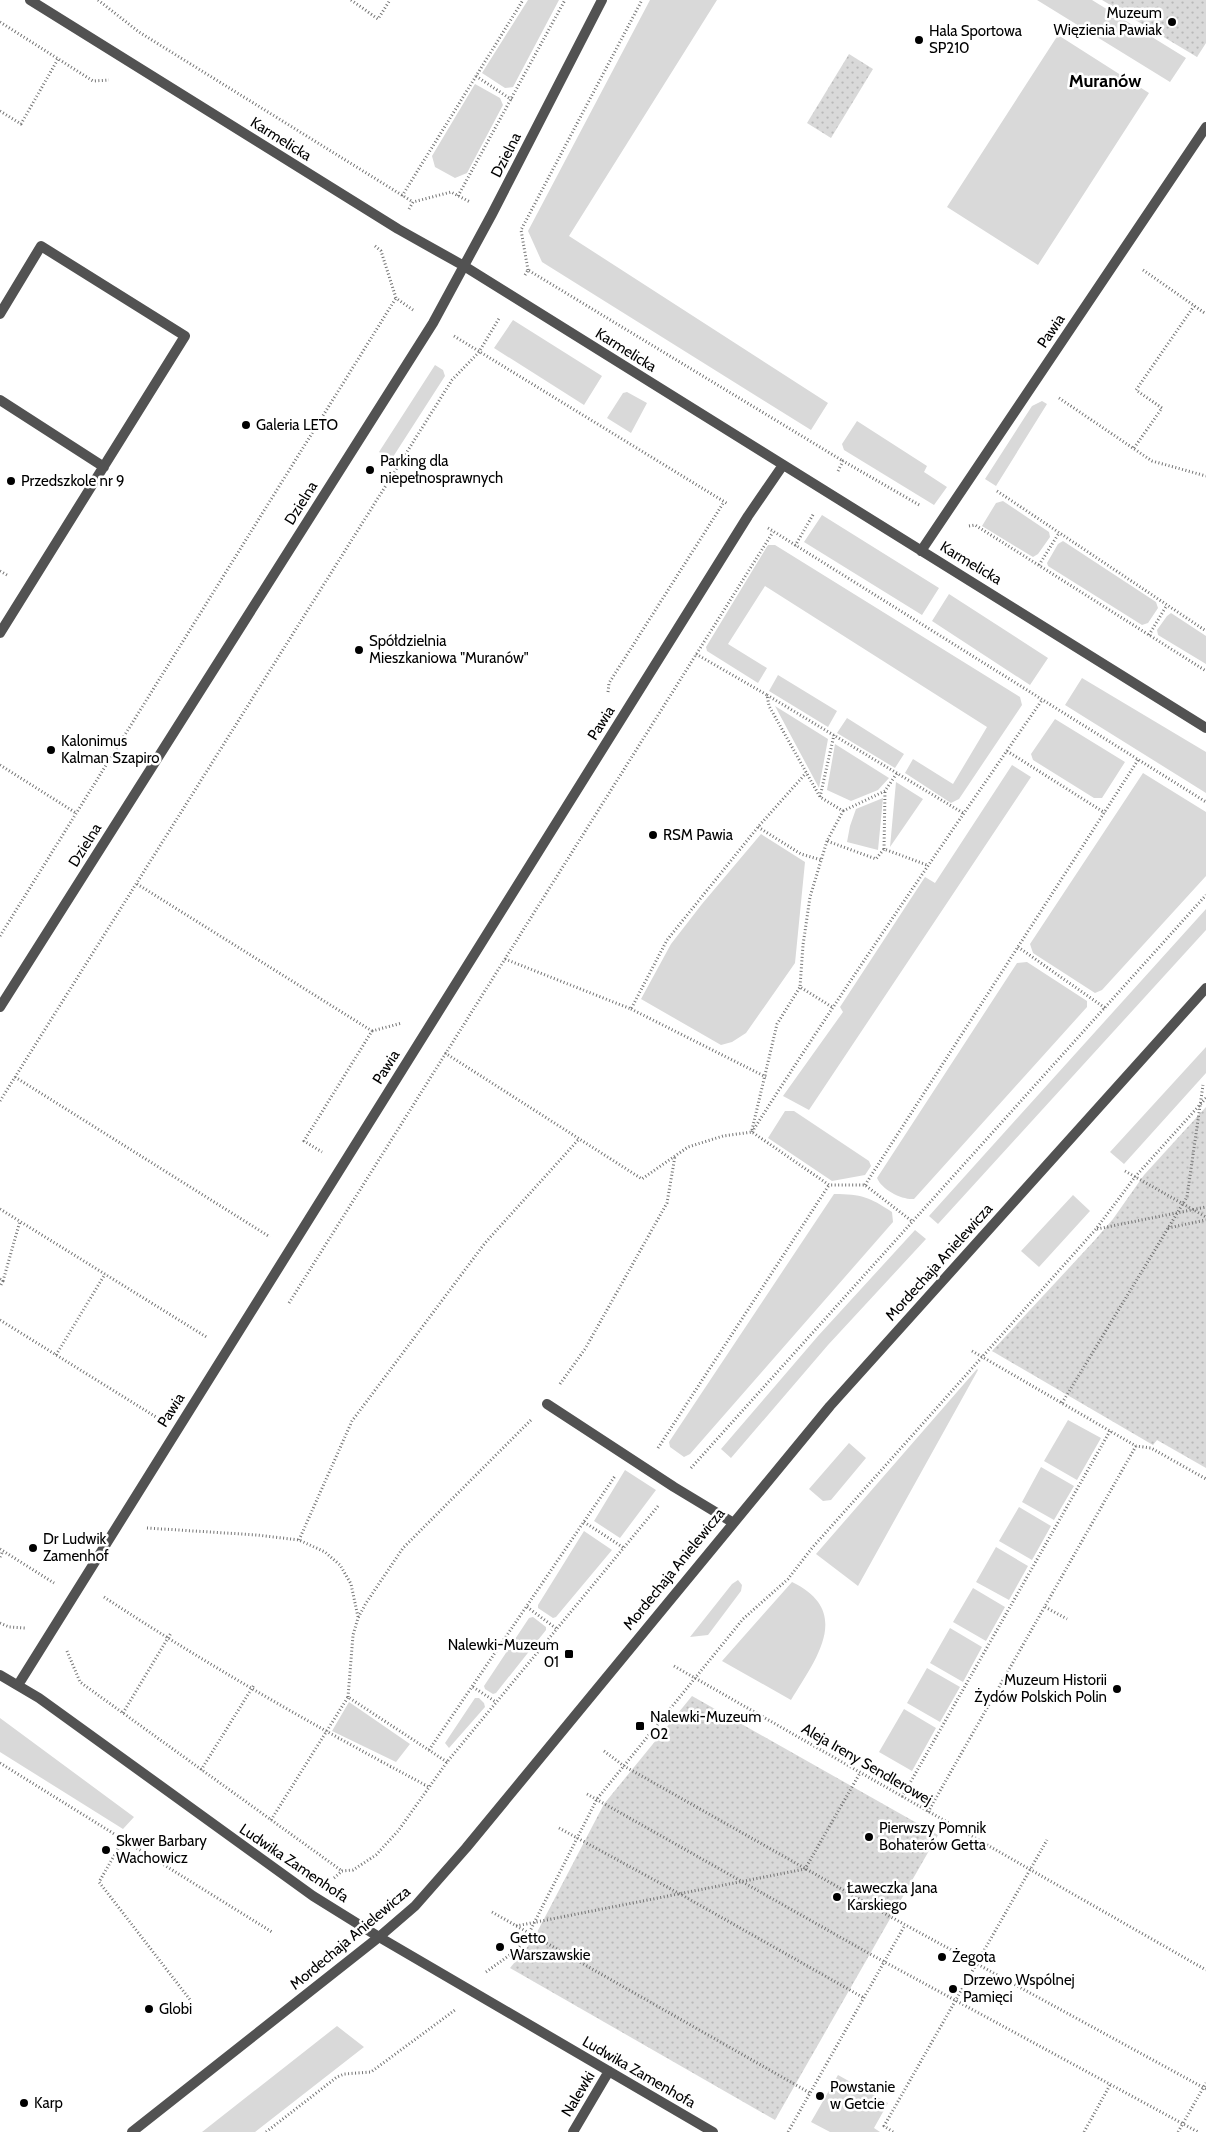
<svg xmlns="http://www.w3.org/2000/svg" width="1206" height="2132" font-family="Cabin,sans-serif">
	<defs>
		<pattern id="park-dots" width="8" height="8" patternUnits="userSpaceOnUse" patternTransform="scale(1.25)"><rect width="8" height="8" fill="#d9d9d9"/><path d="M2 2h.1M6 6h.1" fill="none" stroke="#b8b8b8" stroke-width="1.8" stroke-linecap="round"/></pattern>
	</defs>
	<rect width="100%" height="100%" fill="#fff"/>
	<path fill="#d9d9d9" d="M 528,0 L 559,0 L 513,87 L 505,88 L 482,73 Z
		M 650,0 L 717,0 L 569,236 L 828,403 L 811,430 L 542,262 L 528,231 Z
		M 1037,0 L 1092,0 L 1186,58 L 1170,82 Z
		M 1058,35 L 1149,93 L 1038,265 L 947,207 Z
		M 475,84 L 500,98 L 503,105 L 467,173 L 455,178 L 435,167 L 432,156 Z
		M 513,320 L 602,376 L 584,405 L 494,348 Z
		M 435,365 L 443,370 L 445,376 L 391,460 L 379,452 Z
		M 627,392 L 647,403 L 631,433 L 607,418 L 623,393 Z
		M 1042,401 L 1047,404 L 996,486 L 985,479 L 1032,406 Z
		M 857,421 L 927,466 L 924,472 L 947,487 L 934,505 L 844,450 L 842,444 Z
		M 1003,501 L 1049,532 L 1050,537 L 1038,554 L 1033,557 L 982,526 L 996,503 Z
		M 822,515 L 939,588 L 922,615 L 804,542 Z
		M 1063,541 L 1156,602 L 1158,608 L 1148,623 L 1142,625 L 1048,566 L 1047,563 L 1058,544 Z
		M 768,545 L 775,545 L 1020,697 L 1022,705 L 959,799 L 951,803 L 905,773 L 913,759 L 953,784 L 987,727 L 765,586 L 728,644 L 767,668 L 758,683 L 707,651 L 706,647 Z
		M 949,594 L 1048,658 L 1030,685 L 932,621 Z
		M 1171,613 L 1206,636 L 1206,664 L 1158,635 L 1157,630 L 1167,616 Z
		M 778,675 L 837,711 L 828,727 L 769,691 Z
		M 1082,678 L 1206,752 L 1206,793 L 1065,705 Z
		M 775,706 L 828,739 L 819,788 Z
		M 847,718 L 904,754 L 895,768 L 837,733 Z
		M 1055,719 L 1125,762 L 1102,798 L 1094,798 L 1033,760 L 1031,754 Z
		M 835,744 L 889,778 L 878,790 L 851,801 L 827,790 Z
		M 1012,765 L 1031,777 L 809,1110 L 783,1096 L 843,1012 L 840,1007 L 925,877 L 935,883 Z
		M 1143,773 L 1206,812 L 1206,876 L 1102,990 L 1095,993 L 1033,953 L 1030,944 Z
		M 896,782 L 923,799 L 890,847 Z
		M 883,798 L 878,850 L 847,842 L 850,826 L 856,809 Z
		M 761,834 L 805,862 L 795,963 L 746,1033 L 732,1042 L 721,1045 L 641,999 L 671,944 L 702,904 Z
		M 1206,909 L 1206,930 L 938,1224 L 929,1216 Z
		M 1027,962 L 1087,1001 L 1087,1007 L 914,1199 C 902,1200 882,1190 877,1178 L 1017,963 Z
		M 1206,1047 L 1206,1073 L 1124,1164 L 1110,1152 Z
		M 785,1111 L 794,1111 L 869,1161 L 871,1166 L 865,1175 L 832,1181 L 768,1138 Z
		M 834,1194 C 862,1194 869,1197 892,1212 L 893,1222 L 690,1454 L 684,1457 L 670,1447 L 669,1442 Z
		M 1073,1195 L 1090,1211 L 1039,1267 L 1021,1251 Z
		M 915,1230 L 926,1239 L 828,1345 L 731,1458 L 721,1449 L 818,1336 Z
		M 977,1369 L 978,1370 L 858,1586 L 816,1554 Z
		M 1068,1420 L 1101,1438 L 1077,1480 L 1044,1461 Z
		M 849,1443 L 866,1458 L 831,1500 L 823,1501 L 809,1489 Z
		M 1041,1467 L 1074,1486 L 1054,1520 L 1022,1502 Z
		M 625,1470 L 656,1490 L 620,1538 L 594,1521 Z
		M 1019,1507 L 1051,1526 L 1032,1560 L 999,1541 Z
		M 584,1531 L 612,1550 L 556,1617 L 553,1618 L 538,1608 L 538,1605 Z
		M 996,1547 L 1028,1566 L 1009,1600 L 976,1582 Z
		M 738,1580 L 742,1585 L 741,1591 L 708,1635 L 690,1637 L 732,1584 Z
		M 792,1582 C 854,1612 815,1660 791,1700 L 722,1661 Z
		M 973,1588 L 1005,1607 L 986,1641 L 953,1622 Z
		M 533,1617 L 546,1627 L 546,1630 L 496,1693 L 493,1694 L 485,1689 L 484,1686 L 529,1618 Z
		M 950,1628 L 982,1647 L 963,1682 L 930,1663 Z
		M 927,1668 L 960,1687 L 940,1722 L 907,1703 Z
		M 475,1698 L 479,1698 L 484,1703 L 485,1707 L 449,1748 L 445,1743 Z
		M 349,1702 L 410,1744 L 396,1762 L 332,1731 Z
		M 904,1709 L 936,1728 L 912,1771 L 879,1752 Z
		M 0,1718 L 134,1817 L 123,1829 L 0,1752 Z
		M 337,2026 L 364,2047 L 255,2132 L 202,2132 Z
		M 838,2075 L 888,2103 L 874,2128 L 880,2132 L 830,2132 L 811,2122 Z"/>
	<path fill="url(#park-dots)" d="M 1102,0 L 1206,0 L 1206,43 L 1197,57 Z
		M 849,54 L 873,69 L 831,138 L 807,123 Z
		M 1206,1107 L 1206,1468 L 1157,1440 L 1153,1445 L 992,1351 L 1094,1241 L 1113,1219 L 1144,1175 Z
		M 692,1696 L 938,1835 L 775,2120 L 510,1968 L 533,1940 L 604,1804 Z"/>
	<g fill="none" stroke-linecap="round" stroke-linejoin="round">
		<path stroke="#747474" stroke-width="3" stroke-dasharray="1 2.5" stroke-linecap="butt" d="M 98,0 L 139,32 L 413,202
			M 351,0 L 378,19 L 390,0
			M 0,22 L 93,81 L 109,80
			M 476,76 L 512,100
			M 0,111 L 21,124 L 58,59
			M 402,196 L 523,0
			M 458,196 L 565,0
			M 409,209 L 413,202 L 451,192 L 470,202
			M 375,246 L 381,251 L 396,298 L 413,310
			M 528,270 L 521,230 L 642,0
			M 1143,270 L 1206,314
			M 525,275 L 528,270 L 843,461
			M 454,336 L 728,504
			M 1059,398 L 1152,461 L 1206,476
			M 1134,448 L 1162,408 L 1136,390 L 1194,306
			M 838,471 L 843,461 L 921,506
			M 997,491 L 1206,631
			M 969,526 L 975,525 L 1206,671
			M 768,528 L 1206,802
			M 795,546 L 814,513
			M 1039,565 L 1059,533
			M 0,571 L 7,575
			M 1149,635 L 1167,605
			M 696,654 L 767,695 L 769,706 L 820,797 L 843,811 L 827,841 L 876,859 L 884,849 L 927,865
			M 608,692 L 609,683 L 724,502
			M 767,695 L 963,813
			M 1007,751 L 1105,813
			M 0,765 L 76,813
			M 820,797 L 834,735
			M 843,811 L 885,791 L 897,773
			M 758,827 L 801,854 L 821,860
			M 827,841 L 810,897 L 803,945 L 800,987 L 832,1007
			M 884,849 L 885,791
			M 137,884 L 372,1031 L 304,1141 L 322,1152
			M 0,936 L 396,298
			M 1018,947 L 1105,1008
			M 505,959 L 631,1009 L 667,940 L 758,827 L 806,773
			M 631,1009 L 766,1077
			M 372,1031 L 402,1023
			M 445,1053 L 642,1179 L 688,1147 L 723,1136 L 752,1132 L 829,1185 L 865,1185 L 913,1222
			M 15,1077 L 270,1237
			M 0,1101 L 452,380 L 479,352 L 500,317
			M 752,1130 L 777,1024 L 800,987
			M 752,1132 C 845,986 943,843 1042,700
			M 1125,1171 L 1206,1217
			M 865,1185 L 1138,760
			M 0,1209 L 208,1338
			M 1168,1228 L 1206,1220
			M 1097,1229 L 1206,1207
			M 0,1279 L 3,1281 L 0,1287
			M 3,1281 L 20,1221
			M 289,1303 L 773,532
			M 0,1320 L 156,1417
			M 972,1351 L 1136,1446 L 1151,1448 L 1206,1479
			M 56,1355 L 105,1274
			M 560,1384 L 585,1349 L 667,1203 L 675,1156
			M 1062,1403 L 1187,1197 L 1203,1085
			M 658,1448 L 829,1185
			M 691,1468 L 1206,895
			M 584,1522 L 624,1548
			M 147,1528 L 257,1535 L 299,1540 L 325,1552 L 340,1565 L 351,1584 L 358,1617
			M 299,1540 L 352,1421 L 485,1243 L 579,1139
			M 0,1549 L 54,1583
			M 0,1557 L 3,1551
			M 104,1597 C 209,1666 318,1728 429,1787
			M 527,1607 L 557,1629
			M 1045,1607 L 1067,1619
			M 0,1623 L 9,1627 L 25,1628
			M 67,1651 L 80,1682 L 342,1871
			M 674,1666 L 1206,1970
			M 473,1687 L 496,1702
			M 348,1697 L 353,1635 L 358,1618 L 366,1603 L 403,1548 L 531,1420
			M 123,1713 L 171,1633
			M 429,1750 L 615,1476
			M 604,1751 L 624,1766 L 891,1917 L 1206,2089
			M 0,1763 L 272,1932
			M 201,1770 L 254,1685
			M 587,1794 L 870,1954 L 1198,2132
			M 902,1797 L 1110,1431
			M 928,1812 L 1136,1446
			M 271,1820 L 348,1697 L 447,1762
			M 559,1828 L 680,1894 L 864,1998
			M 118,1849 L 99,1882 L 191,2001
			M 334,1878 L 342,1871 L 353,1870 L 376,1855 L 398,1831 L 447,1762 L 659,1505
			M 492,1912 L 810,2093
			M 516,1926 L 805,1869 L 860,1773
			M 486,1972 L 518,1949 L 529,1933 L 597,1799 L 743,1619 L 788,1579 L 812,1548 L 1096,1229 L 1135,1177 L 1206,1098
			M 266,2132 L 337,2077 L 344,2074 L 371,2072 L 455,2010
			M 788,2132 L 905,1925
			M 893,2132 L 884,2126 L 1047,1840
			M 1084,2132 L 1110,2085
			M 1178,2132 L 1206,2083"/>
		<path stroke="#525252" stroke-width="10" d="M 0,314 L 41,246 L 185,336 L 0,633
			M 0,400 L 104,467
			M 547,1404 L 674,1487 L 732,1522"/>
		<path stroke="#525252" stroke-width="10" d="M 30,0 L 398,229 L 464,266 L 1206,728
			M 921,551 L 1206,127
			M 0,1007 L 433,323 L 492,214 L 602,0
			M 0,1675 L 39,1698 L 313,1896 L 379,1937 L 713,2132
			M 18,1685 L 748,516 L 783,465
			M 573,2132 L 609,2071"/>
		<path stroke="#525252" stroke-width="10" d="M 132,2132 L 379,1937 L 415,1906 L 466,1848 L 830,1406 L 1206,988"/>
	</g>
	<g fill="#000" stroke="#fff" stroke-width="2">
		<circle cx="1172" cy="22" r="5"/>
		<circle cx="919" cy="40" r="5"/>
		<circle cx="246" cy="425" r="5"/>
		<circle cx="370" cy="470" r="5"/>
		<circle cx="11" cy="481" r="5"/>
		<circle cx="359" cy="650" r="5"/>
		<circle cx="51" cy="750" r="5"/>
		<circle cx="653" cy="835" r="5"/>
		<circle cx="33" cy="1548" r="5"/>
		<rect x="564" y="1649" width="10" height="10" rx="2.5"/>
		<circle cx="1117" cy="1689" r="5"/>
		<rect x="635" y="1721" width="10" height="10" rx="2.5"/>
		<circle cx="869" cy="1837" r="5"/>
		<circle cx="106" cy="1850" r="5"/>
		<circle cx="837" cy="1897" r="5"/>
		<circle cx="500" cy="1947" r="5"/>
		<circle cx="942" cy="1957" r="5"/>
		<circle cx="953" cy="1989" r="5"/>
		<circle cx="149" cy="2009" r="5"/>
		<circle cx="820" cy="2096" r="5"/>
		<circle cx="24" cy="2103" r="5"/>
	</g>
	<g text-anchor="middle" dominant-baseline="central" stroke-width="5" stroke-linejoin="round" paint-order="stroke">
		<g font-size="15" fill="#000" stroke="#fff" text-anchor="start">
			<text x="1162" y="13" text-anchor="end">Muzeum<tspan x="1162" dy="17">Więzienia Pawiak</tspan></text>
			<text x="929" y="31">Hala Sportowa<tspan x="929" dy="17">SP210</tspan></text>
			<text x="256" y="425">Galeria LETO</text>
			<text x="380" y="461">Parking dla<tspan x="380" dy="17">niepełnosprawnych</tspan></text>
			<text x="21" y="481">Przedszkole nr 9</text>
			<text x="369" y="641">Spółdzielnia<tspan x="369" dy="17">Mieszkaniowa "Muranów"</tspan></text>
			<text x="61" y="741">Kalonimus<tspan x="61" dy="17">Kalman Szapiro</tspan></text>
			<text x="663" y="835">RSM Pawia</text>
			<text x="43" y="1539">Dr Ludwik<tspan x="43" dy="17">Zamenhof</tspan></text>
			<text x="559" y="1645" text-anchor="end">Nalewki-Muzeum<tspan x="559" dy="17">01</tspan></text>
			<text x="1107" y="1680" text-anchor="end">Muzeum Historii<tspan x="1107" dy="17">Żydów Polskich Polin</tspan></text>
			<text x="650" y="1717">Nalewki-Muzeum<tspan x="650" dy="17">02</tspan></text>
			<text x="879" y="1828">Pierwszy Pomnik<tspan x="879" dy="17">Bohaterów Getta</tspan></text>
			<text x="116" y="1841">Skwer Barbary<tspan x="116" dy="17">Wachowicz</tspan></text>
			<text x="847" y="1888">Ławeczka Jana<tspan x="847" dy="17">Karskiego</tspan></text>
			<text x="510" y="1938">Getto<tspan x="510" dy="17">Warszawskie</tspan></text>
			<text x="952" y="1957">Żegota</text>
			<text x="963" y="1980">Drzewo Wspólnej<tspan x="963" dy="17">Pamięci</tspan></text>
			<text x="159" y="2009">Globi</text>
			<text x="830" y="2087">Powstanie<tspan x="830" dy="17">w Getcie</tspan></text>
			<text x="34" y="2103">Karp</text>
		</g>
		<g font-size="15" fill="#000" stroke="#fff">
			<text transform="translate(281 139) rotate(32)">Karmelicka</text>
			<text transform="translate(506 155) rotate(-63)">Dzielna</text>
			<text transform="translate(1051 331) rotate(-56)">Pawia</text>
			<text transform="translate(626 350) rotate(32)">Karmelicka</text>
			<text transform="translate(301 503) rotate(-58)">Dzielna</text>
			<text transform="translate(971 563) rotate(31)">Karmelicka</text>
			<text transform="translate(601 723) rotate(-58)">Pawia</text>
			<text transform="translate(85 845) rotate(-58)">Dzielna</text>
			<text transform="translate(386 1067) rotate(-58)">Pawia</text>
			<text transform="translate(939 1262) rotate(-48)">Mordechaja Anielewicza</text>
			<text transform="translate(171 1410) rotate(-58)">Pawia</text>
			<text transform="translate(674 1569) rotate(-51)">Mordechaja Anielewicza</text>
			<text transform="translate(867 1764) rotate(30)">Aleja Ireny Sendlerowej</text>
			<text transform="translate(294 1863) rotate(34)">Ludwika Zamenhofa</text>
			<text transform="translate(350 1938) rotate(-40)">Mordechaja Anielewicza</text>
			<text transform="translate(639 2072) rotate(30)">Ludwika Zamenhofa</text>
			<text transform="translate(578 2094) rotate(-59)">Nalewki</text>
		</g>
		<g font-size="18" font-weight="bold" fill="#000" stroke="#fff">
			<text x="1105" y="81">Muranów</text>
		</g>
	</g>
</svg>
